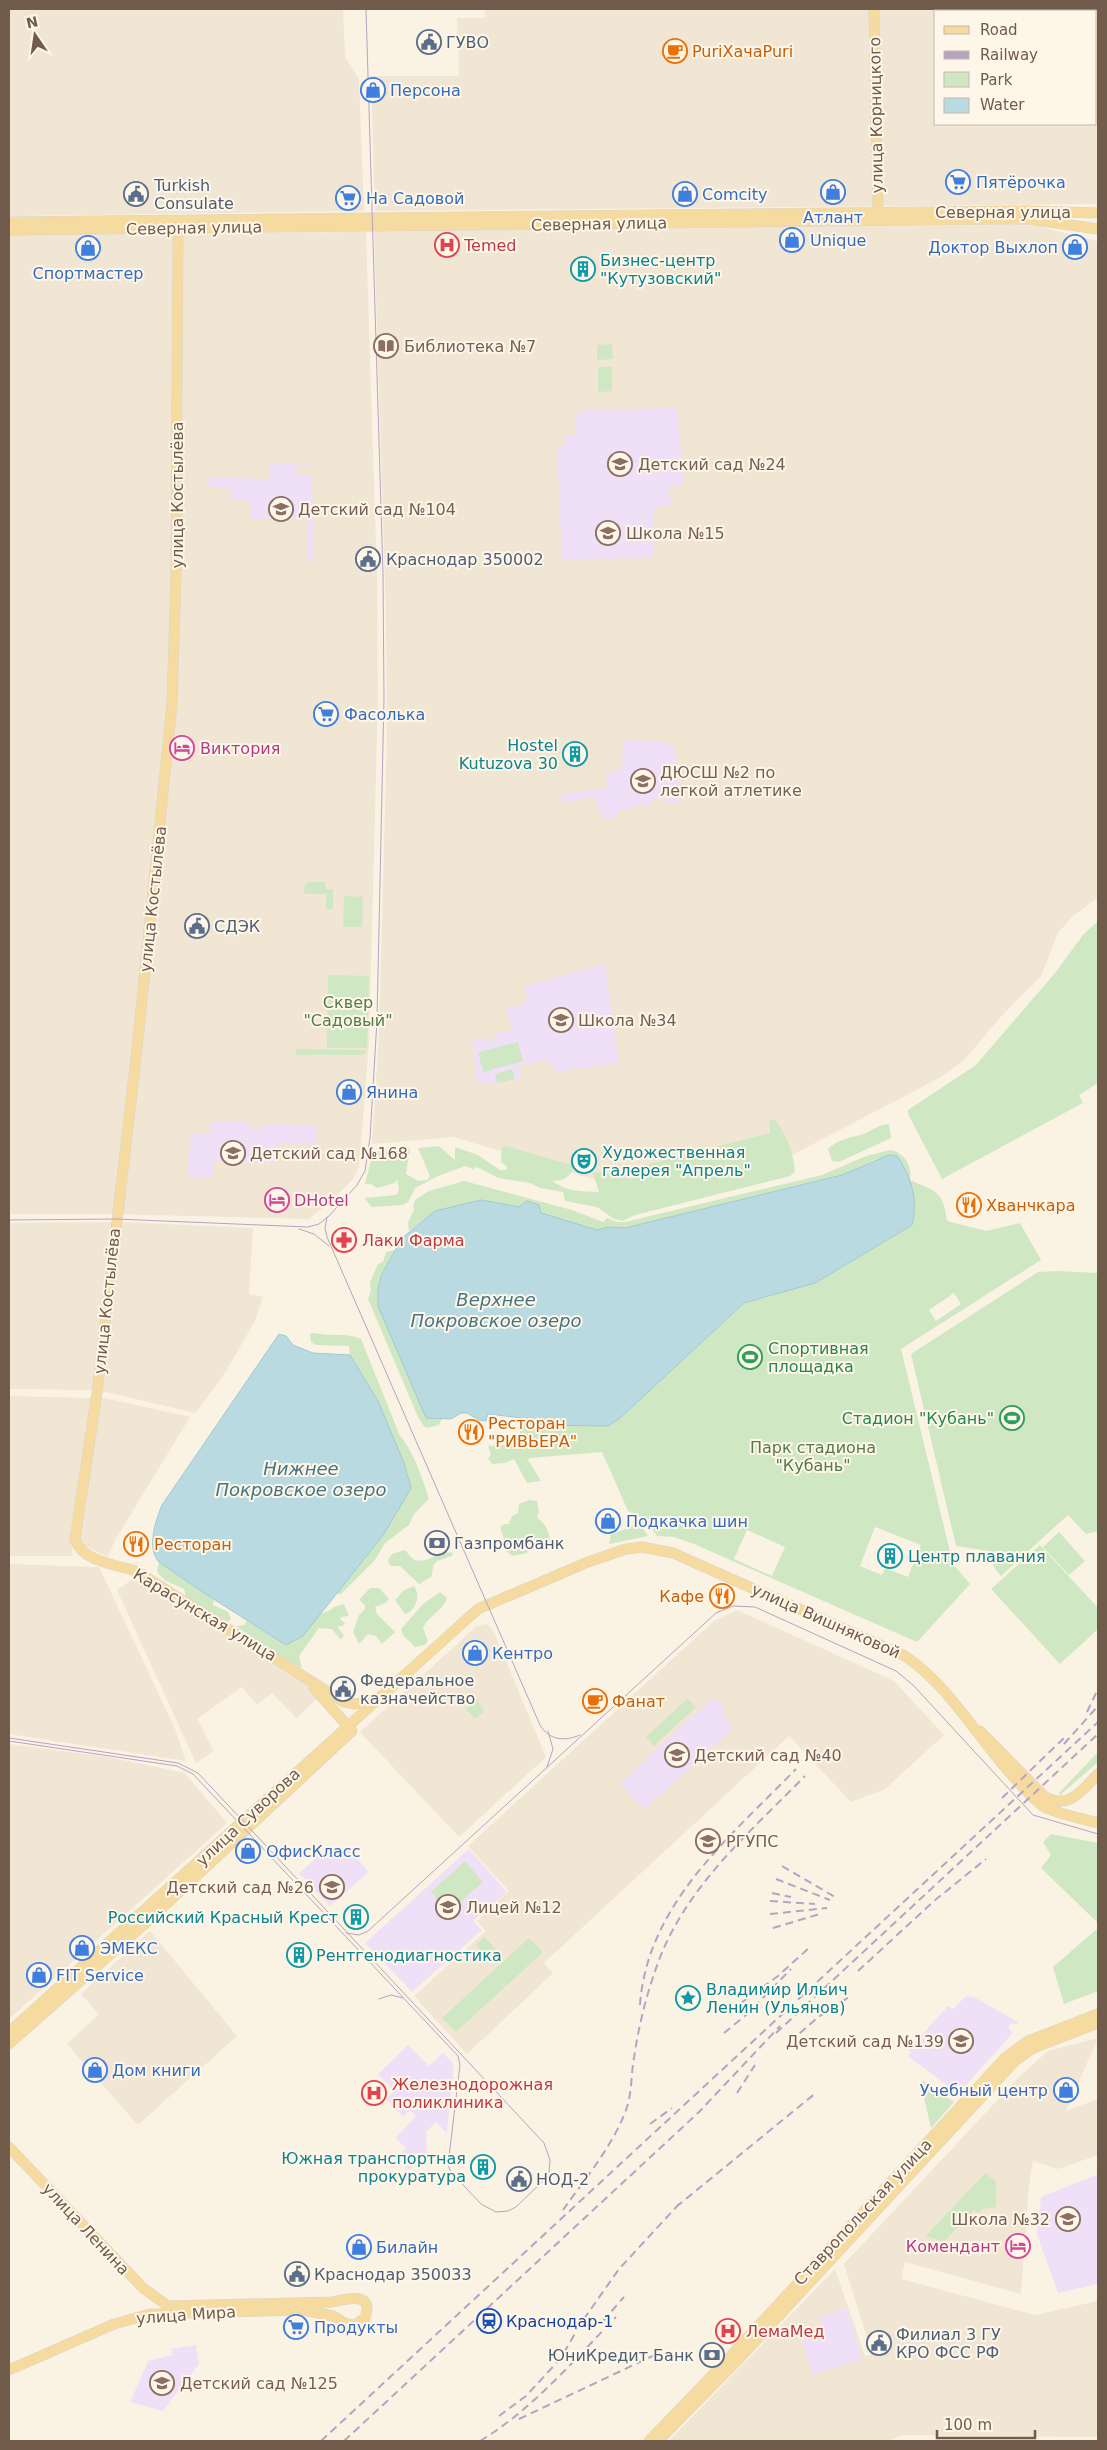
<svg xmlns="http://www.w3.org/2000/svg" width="1107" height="2450" font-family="'DejaVu Sans',sans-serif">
	<rect width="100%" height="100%" fill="#faf3e4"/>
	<path fill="#f1e5d3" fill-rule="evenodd" d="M 9,9 L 343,9 L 345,57 L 359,79 L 364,211 L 9,216 Z
		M 485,9 L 1098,9 L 1098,204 L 375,211 L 371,76 L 459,76 L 457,18 L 485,18 ZM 936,11 L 1096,11 L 1096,124 L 936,124 Z
		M 1015,225 L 1037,226 L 1096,241 L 1098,245 L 1098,897 L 1072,917 L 1058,933 L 1041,976 L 999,1019 L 964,1060 L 943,1076 L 790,1156 L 609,1184 L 454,1137 L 372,1144 L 379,1033 L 387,733 L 386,615 L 374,230 Z
		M 366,232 L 377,578 L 378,698 L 369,1043 L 359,1167 L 353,1179 L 328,1204 L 309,1219 L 112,1214 L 9,1214 L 9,235 Z
		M 112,1222 L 94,1390 L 9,1389 L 9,1223 Z
		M 120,1222 L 253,1228 L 249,1294 L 263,1297 L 255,1321 L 226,1371 L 196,1413 L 101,1391 Z
		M 9,1396 L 92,1398 L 70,1533 L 73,1556 L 9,1556 Z
		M 100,1397 L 190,1417 L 115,1540 L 108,1557 L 79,1543 Z
		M 9,1564 L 99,1567 L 175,1729 L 186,1761 L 9,1734 Z
		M 134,1578 L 299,1677 L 319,1697 L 296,1718 L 272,1693 L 257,1705 L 242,1687 L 197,1719 L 214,1751 L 196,1763 L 117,1590 Z
		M 737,1610 L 894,1681 L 944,1735 L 885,1789 L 851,1802 L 789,1736 L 544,1963 L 553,1973 L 467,2054 L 414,1996 L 486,1931 L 477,1921 L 509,1891 L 468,1846 L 714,1621 Z
		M 487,1624 L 494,1632 L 546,1757 L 459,1837 L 360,1732 L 477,1626 Z
		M 9,1744 L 108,1757 L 185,1773 L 227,1823 L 9,2019 Z
		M 150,1931 L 237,2036 L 138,2125 L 67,2044 L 99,2014 L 81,1994 Z
		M 1098,2038 L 1066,2111 L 1098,2099 L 1098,2155 L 1058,2169 L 1033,2161 L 1029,2185 L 1021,2294 L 905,2262 L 901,2279 L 1035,2315 L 1098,2301 L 1098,2437 L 901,2435 L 888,2441 L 669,2441 L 835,2269 L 865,2356 L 872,2354 L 844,2264 L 1021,2075 L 1048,2051 Z"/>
	<path fill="#f0e0f7" d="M 677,408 L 684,486 L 669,487 L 671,505 L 654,508 L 654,558 L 562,559 L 557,446 L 566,446 L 565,436 L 576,436 L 574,414 L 582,414 L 582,410 Z
		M 269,463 L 312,463 L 311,466 L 302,465 L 295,467 L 295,474 L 312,475 L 314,561 L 308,561 L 307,520 L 250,518 L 250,501 L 230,500 L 231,487 L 209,487 L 208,477 L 269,479 Z
		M 623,740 L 666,741 L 666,744 L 673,744 L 683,801 L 667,804 L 666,797 L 652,800 L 652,804 L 617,811 L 618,817 L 602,818 L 595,797 L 561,803 L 561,794 L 607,788 L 606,774 L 622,769 Z
		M 605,964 L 619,1063 L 555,1072 L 553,1064 L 548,1066 L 546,1060 L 518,1066 L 521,1078 L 497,1083 L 477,1084 L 472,1041 L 484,1038 L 485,1041 L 495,1040 L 494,1034 L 512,1030 L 506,1009 L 521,1005 L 527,998 L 524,986 Z
		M 222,1121 L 247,1122 L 248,1128 L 266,1128 L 266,1124 L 317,1125 L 316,1144 L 278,1143 L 275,1164 L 213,1161 L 213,1178 L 187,1177 L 191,1133 L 209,1133 L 210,1124 Z
		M 714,1697 L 726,1710 L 723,1715 L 734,1727 L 644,1810 L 620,1783 Z
		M 348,1848 L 369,1872 L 330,1906 L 299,1873 L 321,1854 Z
		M 469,1849 L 507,1892 L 473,1921 L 482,1930 L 412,1992 L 365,1943 Z
		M 966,1996 L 974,1997 L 1018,2022 L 1017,2024 L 1010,2024 L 1009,2028 L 1013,2033 L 958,2094 L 908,2056 L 911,2052 L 908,2050 L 948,2006 L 953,2009 Z
		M 408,2045 L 429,2066 L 443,2053 L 454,2064 L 447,2133 L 436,2122 L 426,2132 L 427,2153 L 408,2170 L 398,2158 L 406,2148 L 395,2138 L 416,2116 L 410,2110 L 403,2117 L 386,2099 L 394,2091 L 378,2074 Z
		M 1098,2174 L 1098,2284 L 1058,2293 L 1037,2235 L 1041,2197 Z
		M 847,2308 L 862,2359 L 812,2375 L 801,2338 L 824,2331 L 819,2317 Z
		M 196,2345 L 199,2364 L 163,2411 L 130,2402 L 148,2361 L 172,2355 L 171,2349 Z"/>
	<path fill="#cfe7c3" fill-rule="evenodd" d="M 612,344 L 613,359 L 597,360 L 597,345 Z
		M 598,367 L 612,367 L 612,391 L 598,392 Z
		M 309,882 L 325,882 L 326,889 L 333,889 L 333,909 L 326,909 L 326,894 L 306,894 L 304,892 L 304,886 Z
		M 344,896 L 363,897 L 362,927 L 343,927 Z
		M 1098,921 L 1098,1083 L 1079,1095 L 1083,1103 L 942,1179 L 908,1114 L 908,1110 L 976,1065 L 1055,973 L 1083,935 Z
		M 328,975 L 369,976 L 367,1048 L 327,1048 Z
		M 518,1042 L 523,1061 L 483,1072 L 478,1052 Z
		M 296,1049 L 366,1050 L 366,1053 L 362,1055 L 296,1055 Z
		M 512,1069 L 515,1079 L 497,1083 L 495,1074 Z
		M 775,1120 C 786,1133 794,1155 795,1172 L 790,1176 L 635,1215 L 623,1221 L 614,1219 L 597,1207 L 565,1201 L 563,1192 L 540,1188 L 530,1183 L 498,1178 L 477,1167 L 473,1169 L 465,1166 L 438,1176 L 415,1188 L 408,1202 L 403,1205 L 372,1207 L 364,1198 L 396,1195 L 399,1190 L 397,1179 L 395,1183 L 377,1188 L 371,1184 L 365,1184 L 373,1152 L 410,1148 L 406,1174 L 418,1181 L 427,1180 L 430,1176 L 418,1148 L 439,1146 L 455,1160 L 455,1147 L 478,1155 L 500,1170 L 506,1170 L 507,1167 L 501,1162 L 502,1147 L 506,1146 L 575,1166 C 570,1177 563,1181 553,1181 C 565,1192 584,1191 599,1192 L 593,1173 L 600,1172 L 632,1179 L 638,1167 L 770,1133 L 769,1121 Z
		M 889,1124 L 891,1138 L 839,1162 L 832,1161 L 828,1149 C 838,1139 850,1138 863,1134 C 872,1131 879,1124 889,1124 Z
		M 890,1150 C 903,1152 913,1165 910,1180 C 936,1192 943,1190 947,1221 L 986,1231 L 1020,1223 L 1041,1260 L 901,1349 L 953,1564 L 970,1584 L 919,1640 L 917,1642 L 694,1544 L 674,1537 L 657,1536 L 647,1521 L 628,1511 L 602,1452 L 530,1458 L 528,1460 L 541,1481 L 527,1483 L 514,1459 L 505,1463 L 492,1464 L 488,1459 L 491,1454 L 488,1446 L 505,1445 L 508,1440 L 518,1442 L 522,1422 L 530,1430 L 535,1425 L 609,1426 L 619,1419 L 744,1303 C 806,1290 858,1258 912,1225 L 877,1159 L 842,1175 L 625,1228 L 608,1227 L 597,1230 L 540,1213 L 539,1205 L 519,1207 L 481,1200 L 435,1211 L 409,1231 L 408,1222 L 414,1210 L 413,1206 L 415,1200 L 429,1191 L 464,1181 L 572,1210 L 603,1222 L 607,1218 L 617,1222 L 625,1222 L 822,1175 L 866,1156 ZM 954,1293 L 961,1304 L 936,1321 L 929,1310 ZM 875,1527 L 921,1545 L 908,1577 L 885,1568 L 882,1575 L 860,1566 ZM 747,1530 L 785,1547 L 772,1576 L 734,1559 Z
		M 395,1250 L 382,1274 L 426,1418 L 442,1419 L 439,1425 L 426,1428 L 423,1425 L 418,1417 L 368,1299 L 371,1290 L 370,1282 L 378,1264 L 383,1262 L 386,1252 Z
		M 1058,1271 L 1098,1273 L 1098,1531 L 1086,1534 L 1068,1515 L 1001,1576 L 993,1566 L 995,1552 L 956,1546 L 911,1354 L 1038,1272 Z
		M 314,1333 C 329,1337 347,1332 361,1339 L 400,1436 C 413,1450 423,1480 429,1499 L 414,1514 L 409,1525 L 385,1543 L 375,1560 L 341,1594 L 335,1594 L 375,1546 L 411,1488 L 404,1463 L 378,1401 L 350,1355 L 349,1346 L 316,1345 L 311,1342 L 310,1334 Z
		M 529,1500 L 537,1501 L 539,1511 L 537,1517 C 545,1524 550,1531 550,1543 L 543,1545 L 532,1538 L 527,1553 L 513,1556 L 503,1549 L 506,1545 L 500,1527 L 504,1524 L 509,1524 L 512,1516 L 518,1513 L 519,1504 Z
		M 639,1523 L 648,1536 L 609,1544 L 611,1535 Z
		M 1059,1532 L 1085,1561 L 1069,1575 L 1043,1547 Z
		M 1040,1545 L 1098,1608 L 1098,1629 L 1060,1664 L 991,1589 Z
		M 405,1550 C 408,1553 410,1557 413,1559 C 424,1566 441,1550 453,1553 L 452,1556 L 437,1561 L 433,1566 L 432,1576 L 419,1584 L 400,1566 L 390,1566 L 388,1560 L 392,1554 Z
		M 159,1562 L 214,1600 L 213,1605 L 228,1612 L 231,1619 L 228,1622 L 186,1597 L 184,1589 L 166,1581 L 159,1575 L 157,1570 Z
		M 414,1586 C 421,1595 416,1611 405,1614 L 395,1600 L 404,1590 Z
		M 370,1588 L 379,1588 L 389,1599 L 385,1603 L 375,1607 L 377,1614 L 395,1632 L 382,1644 L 376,1636 L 368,1634 L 359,1644 L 353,1632 L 359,1615 L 365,1609 L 365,1605 L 359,1600 Z
		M 440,1592 L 447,1598 C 443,1611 429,1615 423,1628 L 428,1641 L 425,1645 L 415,1647 L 403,1635 L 401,1629 L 423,1604 Z
		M 344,1604 L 349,1616 L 341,1617 L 340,1619 L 345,1623 L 343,1626 L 337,1627 L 344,1635 L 341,1640 L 332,1629 L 319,1628 L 299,1656 L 302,1668 L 284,1659 L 236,1626 L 244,1625 L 247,1621 L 286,1645 L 303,1636 L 319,1614 C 329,1613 332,1606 344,1604 Z
		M 477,1699 L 484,1712 L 475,1719 L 466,1709 Z
		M 687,1699 L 696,1707 L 654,1746 L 646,1737 Z
		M 1098,1752 L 1098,1762 L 1060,1795 L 1059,1793 Z
		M 1051,1834 L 1098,1843 L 1098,1923 L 1041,1868 L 1051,1855 L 1043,1842 Z
		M 465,1861 L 483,1882 L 449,1912 L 431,1892 Z
		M 1098,1928 L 1098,1991 L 1064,2004 L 1053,1967 Z
		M 484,1937 L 496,1949 L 487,1957 L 476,1945 Z
		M 529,1938 L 543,1952 L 456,2032 L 442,2018 Z
		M 924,2081 L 954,2102 L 931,2128 L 921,2084 Z
		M 985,2173 L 996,2181 L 996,2207 L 982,2209 L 978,2213 L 974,2210 L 944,2242 L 926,2236 Z"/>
	<path fill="#badae2" stroke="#a1c8d3" d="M 889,1155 L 897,1156 C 912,1178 918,1200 912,1225 L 815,1283 L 744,1303 L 619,1419 L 608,1426 L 535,1425 L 530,1430 L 522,1422 L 522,1418 L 488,1414 L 486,1421 L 479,1420 L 467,1413 L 461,1413 L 451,1419 L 426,1418 L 378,1306 L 378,1288 L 382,1274 L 402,1238 L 435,1211 L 481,1200 L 519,1207 L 527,1201 L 539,1205 L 541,1213 L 597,1230 L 608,1227 L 625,1228 L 842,1175 Z
		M 279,1334 L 286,1336 L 293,1345 L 313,1353 L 350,1355 L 378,1401 L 404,1463 L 411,1488 L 384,1534 L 303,1636 L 286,1645 L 204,1593 L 159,1562 C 146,1548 156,1520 162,1505 Z"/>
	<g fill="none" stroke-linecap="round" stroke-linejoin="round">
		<defs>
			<path id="major" d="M 874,9 L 878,218
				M 178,220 L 176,575 L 172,704 L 136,1058 L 97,1393 L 75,1539 C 81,1561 117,1565 136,1571 L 344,1702 L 353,1704 L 375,1701
				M 9,222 L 1028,211 L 1098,213
				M 9,230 L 1028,219 L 1098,229
				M 980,1731 L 1045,1797 C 1070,1810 1082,1790 1098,1774
				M 9,2032 L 478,1609 L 588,1562 L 626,1549 L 642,1547 L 673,1553 L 905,1656 C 950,1686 981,1743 1018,1782 C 1027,1791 1035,1802 1046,1808 C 1062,1815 1081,1818 1098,1823
				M 9,2044 L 148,1921 L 352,1731 L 314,1688
				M 9,2147 L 143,2288 L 168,2306 L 332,2302 C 346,2299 375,2291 365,2318 L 355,2325 L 346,2324 L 333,2316 L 302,2310 L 150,2314 L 114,2324 L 9,2370
				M 649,2441 L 729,2358 L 1005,2058 L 1028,2041 L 1098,2014
				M 658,2441 L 735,2363 L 1015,2061 L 1033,2048 L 1098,2023"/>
		</defs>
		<use href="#major" stroke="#dad4d0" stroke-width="11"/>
		<use href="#major" stroke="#f5dba0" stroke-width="10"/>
		<path stroke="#b6a3c3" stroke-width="1" d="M 327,1217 L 325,1228 L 327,1237 L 540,1725 C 549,1740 564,1742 580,1735
			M 9,1220 L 116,1219 L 308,1227 L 319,1224 L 329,1216 L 357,1185 L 365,1171 L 370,1138 L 377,1020 L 384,698 L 383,574 L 366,9
			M 299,1229 L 314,1234 L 329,1246
			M 9,1738 L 178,1763 L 198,1773 L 544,2143 L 550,2160 L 549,2173 L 545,2179 L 516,2207 L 508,2211 L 496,2212 L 481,2204 L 451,2172 L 448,2165 L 460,2065 L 458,2056 L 193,1774 L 177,1766 L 9,1741
			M 547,1767 L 553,1749 L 548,1731
			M 346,1933 L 359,1935 L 368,1931 L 716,1613 L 733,1606 L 755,1607 L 896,1671 L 913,1685 L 1033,1815 L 1098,1834
			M 379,1999 L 391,1995 L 403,1998"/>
		<path stroke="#b6a3c3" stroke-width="2" stroke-dasharray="8 5" stroke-linecap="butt" d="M 1087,1712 L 1098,1689
			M 1064,1744 L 1098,1706
			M 1002,1798 L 1066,1736
			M 782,1866 L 835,1897
			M 776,1879 L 830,1900
			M 772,1893 L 791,1897
			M 770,1901 L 815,1904
			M 770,1914 L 827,1908
			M 773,1928 L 820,1914
			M 858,1971 L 934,1901 L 986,1859
			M 741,2003 L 778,1976 L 810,1947
			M 640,2005 C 647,1904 731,1836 796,1769
			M 724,2033 L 746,2015 L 791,1969
			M 776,2033 L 1098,1734
			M 790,2042 L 817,2018 L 852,1995
			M 737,2093 L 755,2065
			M 650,2124 L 672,2108
			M 676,2207 L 817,2092
			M 563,2210 C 585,2179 615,2143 627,2107 C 632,2092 631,2074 634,2058 C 639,2023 648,1988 661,1955 C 690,1883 752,1830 805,1776
			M 603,2321 L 624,2297
			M 499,2416 L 526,2396 L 561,2358 L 581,2323 L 619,2269 L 680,2203
			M 519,2419 L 659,2353
			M 321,2441 L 1098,1722
			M 344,2441 L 699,2112 L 780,2026
			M 480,2441 C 533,2409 573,2361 616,2317"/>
	</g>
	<defs>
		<symbol id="civic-ring" viewBox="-11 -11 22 22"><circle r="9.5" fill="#fef7e9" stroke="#5c6f8a" stroke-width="1.5"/><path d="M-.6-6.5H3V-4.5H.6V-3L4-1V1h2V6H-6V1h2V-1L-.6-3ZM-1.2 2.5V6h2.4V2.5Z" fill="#5c6f8a"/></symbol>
		<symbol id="cafe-ring" viewBox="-11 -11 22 22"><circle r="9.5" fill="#fef7e9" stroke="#e8710a" stroke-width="1.5"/><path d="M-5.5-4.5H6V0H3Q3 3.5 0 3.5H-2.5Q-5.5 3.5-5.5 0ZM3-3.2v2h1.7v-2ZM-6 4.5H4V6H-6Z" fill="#e8710a"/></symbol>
		<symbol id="shop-ring" viewBox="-11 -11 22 22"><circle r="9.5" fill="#fef7e9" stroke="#3f7fe0" stroke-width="1.5"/><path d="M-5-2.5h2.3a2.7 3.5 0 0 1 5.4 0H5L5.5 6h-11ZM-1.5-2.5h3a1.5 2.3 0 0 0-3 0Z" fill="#3f7fe0"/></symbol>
		<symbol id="supermarket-ring" viewBox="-11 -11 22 22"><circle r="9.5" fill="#fef7e9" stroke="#3f7fe0" stroke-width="1.5"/><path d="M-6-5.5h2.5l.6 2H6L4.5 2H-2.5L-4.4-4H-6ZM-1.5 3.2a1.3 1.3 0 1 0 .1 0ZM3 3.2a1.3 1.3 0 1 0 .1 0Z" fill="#3f7fe0"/></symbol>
		<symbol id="hospital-ring" viewBox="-11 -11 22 22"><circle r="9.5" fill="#fef7e9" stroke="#e0444e" stroke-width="1.5"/><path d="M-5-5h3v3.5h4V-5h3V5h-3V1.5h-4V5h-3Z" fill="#e0444e"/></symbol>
		<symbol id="building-ring" viewBox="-11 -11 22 22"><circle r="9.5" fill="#fef7e9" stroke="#0f9aa8" stroke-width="1.5"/><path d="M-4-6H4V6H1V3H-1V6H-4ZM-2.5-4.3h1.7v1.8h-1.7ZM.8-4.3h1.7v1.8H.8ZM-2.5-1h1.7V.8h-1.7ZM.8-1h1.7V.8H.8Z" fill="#0f9aa8"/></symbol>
		<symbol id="library-ring" viewBox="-11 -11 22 22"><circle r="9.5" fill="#fef7e9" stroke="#8d6e63" stroke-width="1.5"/><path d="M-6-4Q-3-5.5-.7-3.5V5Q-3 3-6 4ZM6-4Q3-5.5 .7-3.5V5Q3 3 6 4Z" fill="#8d6e63"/></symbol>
		<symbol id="school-ring" viewBox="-11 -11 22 22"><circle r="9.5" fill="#fef7e9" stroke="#8d6e63" stroke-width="1.5"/><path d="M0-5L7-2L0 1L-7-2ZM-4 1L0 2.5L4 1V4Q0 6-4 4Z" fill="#8d6e63"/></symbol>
		<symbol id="hotel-ring" viewBox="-11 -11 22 22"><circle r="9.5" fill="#fef7e9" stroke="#d1479c" stroke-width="1.5"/><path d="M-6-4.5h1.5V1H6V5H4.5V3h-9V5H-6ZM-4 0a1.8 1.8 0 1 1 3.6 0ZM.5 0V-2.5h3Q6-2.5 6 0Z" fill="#d1479c"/></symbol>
		<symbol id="theatre-ring" viewBox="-11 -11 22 22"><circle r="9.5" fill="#fef7e9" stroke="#0f9aa8" stroke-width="1.5"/><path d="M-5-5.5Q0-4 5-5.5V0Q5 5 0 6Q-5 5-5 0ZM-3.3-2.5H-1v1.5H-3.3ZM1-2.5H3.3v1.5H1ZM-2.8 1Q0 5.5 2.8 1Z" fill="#0f9aa8"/></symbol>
		<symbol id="restaurant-ring" viewBox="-11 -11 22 22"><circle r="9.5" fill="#fef7e9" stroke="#e8710a" stroke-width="1.5"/><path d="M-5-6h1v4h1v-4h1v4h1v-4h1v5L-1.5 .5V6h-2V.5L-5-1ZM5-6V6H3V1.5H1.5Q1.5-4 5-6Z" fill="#e8710a"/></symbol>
		<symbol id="pharmacy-ring" viewBox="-11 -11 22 22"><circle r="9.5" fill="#fef7e9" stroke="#e0444e" stroke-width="1.5"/><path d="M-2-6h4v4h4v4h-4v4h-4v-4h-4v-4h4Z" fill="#e0444e"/></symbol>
		<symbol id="stadium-ring" viewBox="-11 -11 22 22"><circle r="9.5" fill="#fef7e9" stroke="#2e9e5b" stroke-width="1.5"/><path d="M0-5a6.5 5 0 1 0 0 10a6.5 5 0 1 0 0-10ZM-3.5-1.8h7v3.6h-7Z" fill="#2e9e5b"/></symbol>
		<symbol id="bank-ring" viewBox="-11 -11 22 22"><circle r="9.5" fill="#fef7e9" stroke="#5c6f8a" stroke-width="1.5"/><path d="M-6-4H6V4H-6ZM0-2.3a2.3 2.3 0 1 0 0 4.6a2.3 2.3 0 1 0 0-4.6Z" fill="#5c6f8a"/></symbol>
		<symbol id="university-ring" viewBox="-11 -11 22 22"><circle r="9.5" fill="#fef7e9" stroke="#8d6e63" stroke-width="1.5"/><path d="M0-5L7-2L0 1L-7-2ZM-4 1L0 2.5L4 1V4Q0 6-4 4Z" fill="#8d6e63"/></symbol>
		<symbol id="sight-ring" viewBox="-11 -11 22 22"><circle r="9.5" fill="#fef7e9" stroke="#0f9aa8" stroke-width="1.5"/><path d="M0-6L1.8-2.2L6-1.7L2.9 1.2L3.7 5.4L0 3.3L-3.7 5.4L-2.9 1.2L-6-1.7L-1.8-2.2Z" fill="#0f9aa8"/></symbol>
		<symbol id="station-ring" viewBox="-11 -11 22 22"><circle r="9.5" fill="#fef7e9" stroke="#1a4fb4" stroke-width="1.5"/><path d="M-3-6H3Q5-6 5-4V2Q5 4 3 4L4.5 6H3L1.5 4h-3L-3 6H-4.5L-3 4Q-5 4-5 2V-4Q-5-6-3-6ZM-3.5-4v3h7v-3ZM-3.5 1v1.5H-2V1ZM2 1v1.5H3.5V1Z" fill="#1a4fb4"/></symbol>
	</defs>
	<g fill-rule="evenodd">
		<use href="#civic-ring" x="415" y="28" width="28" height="28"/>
		<use href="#cafe-ring" x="661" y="37" width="28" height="28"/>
		<use href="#shop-ring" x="359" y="76" width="28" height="28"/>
		<use href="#supermarket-ring" x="944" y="168" width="28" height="28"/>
		<use href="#shop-ring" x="819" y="178" width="28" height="28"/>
		<use href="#civic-ring" x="122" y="180" width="28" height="28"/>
		<use href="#shop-ring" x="671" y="180" width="28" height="28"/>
		<use href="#supermarket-ring" x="334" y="184" width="28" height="28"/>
		<use href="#shop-ring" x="778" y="226" width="28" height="28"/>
		<use href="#hospital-ring" x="433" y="231" width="28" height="28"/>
		<use href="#shop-ring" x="1061" y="233" width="28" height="28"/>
		<use href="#shop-ring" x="74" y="234" width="28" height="28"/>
		<use href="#building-ring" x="569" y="255" width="28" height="28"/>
		<use href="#library-ring" x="372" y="332" width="28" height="28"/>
		<use href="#school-ring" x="606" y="450" width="28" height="28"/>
		<use href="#school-ring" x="267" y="495" width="28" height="28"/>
		<use href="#school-ring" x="594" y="519" width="28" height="28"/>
		<use href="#civic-ring" x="354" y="545" width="28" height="28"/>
		<use href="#supermarket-ring" x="312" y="700" width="28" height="28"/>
		<use href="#hotel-ring" x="168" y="734" width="28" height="28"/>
		<use href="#building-ring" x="561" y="740" width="28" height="28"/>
		<use href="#school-ring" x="629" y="767" width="28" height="28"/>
		<use href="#civic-ring" x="183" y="912" width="28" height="28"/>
		<use href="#school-ring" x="547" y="1006" width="28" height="28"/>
		<use href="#shop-ring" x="335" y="1078" width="28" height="28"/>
		<use href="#school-ring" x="219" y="1139" width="28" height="28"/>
		<use href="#theatre-ring" x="570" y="1147" width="28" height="28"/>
		<use href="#hotel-ring" x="263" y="1186" width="28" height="28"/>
		<use href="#restaurant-ring" x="955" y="1191" width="28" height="28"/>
		<use href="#pharmacy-ring" x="330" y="1226" width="28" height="28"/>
		<use href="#stadium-ring" x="736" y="1343" width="28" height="28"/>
		<use href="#stadium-ring" x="998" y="1404" width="28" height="28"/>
		<use href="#restaurant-ring" x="457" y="1418" width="28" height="28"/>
		<use href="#shop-ring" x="594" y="1507" width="28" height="28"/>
		<use href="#bank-ring" x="423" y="1529" width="28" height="28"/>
		<use href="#restaurant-ring" x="122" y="1530" width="28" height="28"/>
		<use href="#building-ring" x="876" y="1542" width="28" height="28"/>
		<use href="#restaurant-ring" x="708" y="1582" width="28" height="28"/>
		<use href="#shop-ring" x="461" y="1639" width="28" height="28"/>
		<use href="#civic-ring" x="329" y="1675" width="28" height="28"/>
		<use href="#cafe-ring" x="581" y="1687" width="28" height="28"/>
		<use href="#school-ring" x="663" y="1741" width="28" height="28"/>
		<use href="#university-ring" x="694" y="1827" width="28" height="28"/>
		<use href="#shop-ring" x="234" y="1837" width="28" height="28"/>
		<use href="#school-ring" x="318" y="1873" width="28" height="28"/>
		<use href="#school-ring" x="434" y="1893" width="28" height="28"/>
		<use href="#building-ring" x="342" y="1903" width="28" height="28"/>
		<use href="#shop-ring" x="68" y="1934" width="28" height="28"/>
		<use href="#building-ring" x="285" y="1941" width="28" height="28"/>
		<use href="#shop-ring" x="25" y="1961" width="28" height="28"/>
		<use href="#sight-ring" x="674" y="1984" width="28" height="28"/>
		<use href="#school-ring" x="947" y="2027" width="28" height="28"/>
		<use href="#shop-ring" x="81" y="2056" width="28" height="28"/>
		<use href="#shop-ring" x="1052" y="2076" width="28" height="28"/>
		<use href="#hospital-ring" x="360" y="2079" width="28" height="28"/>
		<use href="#building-ring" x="469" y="2153" width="28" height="28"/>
		<use href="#civic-ring" x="505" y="2165" width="28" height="28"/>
		<use href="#school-ring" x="1054" y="2205" width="28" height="28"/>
		<use href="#hotel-ring" x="1004" y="2232" width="28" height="28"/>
		<use href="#shop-ring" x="345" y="2233" width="28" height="28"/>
		<use href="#civic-ring" x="283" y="2260" width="28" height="28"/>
		<use href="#station-ring" x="475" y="2307" width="28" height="28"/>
		<use href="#supermarket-ring" x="282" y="2313" width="28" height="28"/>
		<use href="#hospital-ring" x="714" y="2317" width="28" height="28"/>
		<use href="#civic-ring" x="865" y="2329" width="28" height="28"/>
		<use href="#bank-ring" x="698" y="2341" width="28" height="28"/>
		<use href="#school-ring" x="148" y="2369" width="28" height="28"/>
	</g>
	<g text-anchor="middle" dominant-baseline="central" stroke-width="4" stroke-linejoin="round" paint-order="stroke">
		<g font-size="16" fill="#4e5e75" stroke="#fef7e9" text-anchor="start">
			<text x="446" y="42">ГУВО</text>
			<text x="154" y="185">Turkish<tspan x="154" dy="18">Consulate</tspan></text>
			<text x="386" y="559">Краснодар 350002</text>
			<text x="214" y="926">СДЭК</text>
			<text x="454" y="1543">Газпромбанк</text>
			<text x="360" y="1680">Федеральное<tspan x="360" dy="18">казначейство</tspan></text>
			<text x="536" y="2179">НОД-2</text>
			<text x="314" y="2274">Краснодар 350033</text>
			<text x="896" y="2334">Филиал 3 ГУ<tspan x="896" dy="18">КРО ФСС РФ</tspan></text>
			<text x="694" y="2355" text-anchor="end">ЮниКредит Банк</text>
		</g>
		<g font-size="16" fill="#c56008" stroke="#fef7e9" text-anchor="start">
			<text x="692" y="51">PuriХачаPuri</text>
			<text x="986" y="1205">Хванчкара</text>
			<text x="488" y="1423">Ресторан<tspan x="488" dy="18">"РИВЬЕРА"</tspan></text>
			<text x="154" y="1544">Ресторан</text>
			<text x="704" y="1596" text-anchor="end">Кафе</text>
			<text x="612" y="1701">Фанат</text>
		</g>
		<g font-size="16" fill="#366cbe" stroke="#fef7e9" text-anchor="start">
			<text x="390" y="90">Персона</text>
			<text x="976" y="182">Пятёрочка</text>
			<text x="702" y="194">Comcity</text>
			<text x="366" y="198">На Садовой</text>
			<text x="833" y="217" text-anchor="middle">Атлант</text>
			<text x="810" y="240">Unique</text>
			<text x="1058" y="247" text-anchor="end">Доктор Выхлоп</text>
			<text x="88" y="273" text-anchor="middle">Спортмастер</text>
			<text x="344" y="714">Фасолька</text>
			<text x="366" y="1092">Янина</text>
			<text x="626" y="1521">Подкачка шин</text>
			<text x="492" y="1653">Кентро</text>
			<text x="266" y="1851">ОфисКласс</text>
			<text x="100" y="1948">ЭМЕКС</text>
			<text x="56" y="1975">FIT Service</text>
			<text x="112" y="2070">Дом книги</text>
			<text x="1048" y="2090" text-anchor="end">Учебный центр</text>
			<text x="376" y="2247">Билайн</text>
			<text x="314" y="2327">Продукты</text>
		</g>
		<g font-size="16" fill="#715b4b" stroke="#fef7e9">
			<text transform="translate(876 115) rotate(-91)">улица Корницкого</text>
			<text x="1003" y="212">Северная улица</text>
			<text transform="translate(599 224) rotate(-1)">Северная улица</text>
			<text transform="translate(194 228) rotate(-1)">Северная улица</text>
			<text transform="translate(177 495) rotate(-90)">улица Костылёва</text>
			<text transform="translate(153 899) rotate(-84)">улица Костылёва</text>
			<text transform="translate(107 1301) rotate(-84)">улица Костылёва</text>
			<text transform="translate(205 1615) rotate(31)">Карасунская улица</text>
			<text transform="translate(826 1621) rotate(24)">улица Вишняковой</text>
			<text transform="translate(248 1817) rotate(-43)">улица Суворова</text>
			<text transform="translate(863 2212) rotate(-47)">Ставропольская улица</text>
			<text transform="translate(86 2229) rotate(47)">улица Ленина</text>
			<text transform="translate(186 2315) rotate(-4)">улица Мира</text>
		</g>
		<g font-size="16" fill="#be3a42" stroke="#fef7e9" text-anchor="start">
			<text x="464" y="245">Temed</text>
			<text x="362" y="1240">Лаки Фарма</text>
			<text x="392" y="2084">Железнодорожная<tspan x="392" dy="18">поликлиника</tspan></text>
			<text x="746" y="2331">ЛемаМед</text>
		</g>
		<g font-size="16" fill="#0d838f" stroke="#fef7e9" text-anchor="start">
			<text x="600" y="260">Бизнес-центр<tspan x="600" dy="18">"Кутузовский"</tspan></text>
			<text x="558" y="745" text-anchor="end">Hostel<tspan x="558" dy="18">Kutuzova 30</tspan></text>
			<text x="602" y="1152">Художественная<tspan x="602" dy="18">галерея "Апрель"</tspan></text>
			<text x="908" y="1556">Центр плавания</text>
			<text x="338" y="1917" text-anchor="end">Российский Красный Крест</text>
			<text x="316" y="1955">Рентгенодиагностика</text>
			<text x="706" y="1989">Владимир Ильич<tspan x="706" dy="18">Ленин (Ульянов)</tspan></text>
			<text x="466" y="2158" text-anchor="end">Южная транспортная<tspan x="466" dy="18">прокуратура</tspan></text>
		</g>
		<g font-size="16" fill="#785e54" stroke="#fef7e9" text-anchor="start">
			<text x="404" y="346">Библиотека №7</text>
			<text x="638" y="464">Детский сад №24</text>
			<text x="298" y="509">Детский сад №104</text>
			<text x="626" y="533">Школа №15</text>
			<text x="660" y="772">ДЮСШ №2 по<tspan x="660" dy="18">легкой атлетике</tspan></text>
			<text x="578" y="1020">Школа №34</text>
			<text x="250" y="1153">Детский сад №168</text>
			<text x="694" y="1755">Детский сад №40</text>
			<text x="726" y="1841">РГУПС</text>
			<text x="314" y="1887" text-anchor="end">Детский сад №26</text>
			<text x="466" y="1907">Лицей №12</text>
			<text x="944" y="2041" text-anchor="end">Детский сад №139</text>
			<text x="1050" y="2219" text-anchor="end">Школа №32</text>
			<text x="180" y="2383">Детский сад №125</text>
		</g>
		<g font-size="16" fill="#b23c85" stroke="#fef7e9" text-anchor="start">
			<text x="200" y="748">Виктория</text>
			<text x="294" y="1200">DHotel</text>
			<text x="1000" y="2246" text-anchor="end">Комендант</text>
		</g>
		<g font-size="16" fill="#547b47" stroke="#fef7e9">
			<text x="348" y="1002">Сквер<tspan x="348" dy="18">"Садовый"</tspan></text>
			<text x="813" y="1447">Парк стадиона<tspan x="813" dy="18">"Кубань"</tspan></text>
		</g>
		<g font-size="16" fill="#27864d" stroke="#fef7e9" text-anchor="start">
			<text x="768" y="1348">Спортивная<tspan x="768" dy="18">площадка</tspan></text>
			<text x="994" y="1418" text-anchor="end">Стадион "Кубань"</text>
		</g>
		<g font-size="16" fill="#164399" stroke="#fef7e9" text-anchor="start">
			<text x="506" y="2321">Краснодар-1</text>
		</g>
		<g font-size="18" font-style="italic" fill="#477483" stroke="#fef7e9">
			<text x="496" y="1299">Верхнее<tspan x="496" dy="21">Покровское озеро</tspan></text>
			<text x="301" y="1468">Нижнее<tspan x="301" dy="21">Покровское озеро</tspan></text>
		</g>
	</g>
	<rect width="1107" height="2450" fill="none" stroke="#715b4b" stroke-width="20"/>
	<rect x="934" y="10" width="162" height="115" fill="#fef7e9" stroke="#c6b9aa"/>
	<rect x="944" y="26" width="25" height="8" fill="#f5dba0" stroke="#c6b9aa"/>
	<text x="980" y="35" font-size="15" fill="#715b4b">Road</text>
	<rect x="944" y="51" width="25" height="8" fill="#b6a3c3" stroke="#c6b9aa"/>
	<text x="980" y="60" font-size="15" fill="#715b4b">Railway</text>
	<rect x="944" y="72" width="25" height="15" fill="#cfe7c3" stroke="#c6b9aa"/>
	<text x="980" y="85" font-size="15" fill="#715b4b">Park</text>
	<rect x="944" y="98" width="25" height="15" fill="#badae2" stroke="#c6b9aa"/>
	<text x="980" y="110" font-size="15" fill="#715b4b">Water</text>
	<g transform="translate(35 35) rotate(347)" stroke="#fef7e9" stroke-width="4" paint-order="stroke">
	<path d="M0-4L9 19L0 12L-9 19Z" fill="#715b4b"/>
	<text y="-8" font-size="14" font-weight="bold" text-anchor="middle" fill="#715b4b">N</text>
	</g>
	<path d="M937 2430v8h98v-8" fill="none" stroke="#715b4b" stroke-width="2.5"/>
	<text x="944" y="2430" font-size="15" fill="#715b4b" stroke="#fef7e9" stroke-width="4" paint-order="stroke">100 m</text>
</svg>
